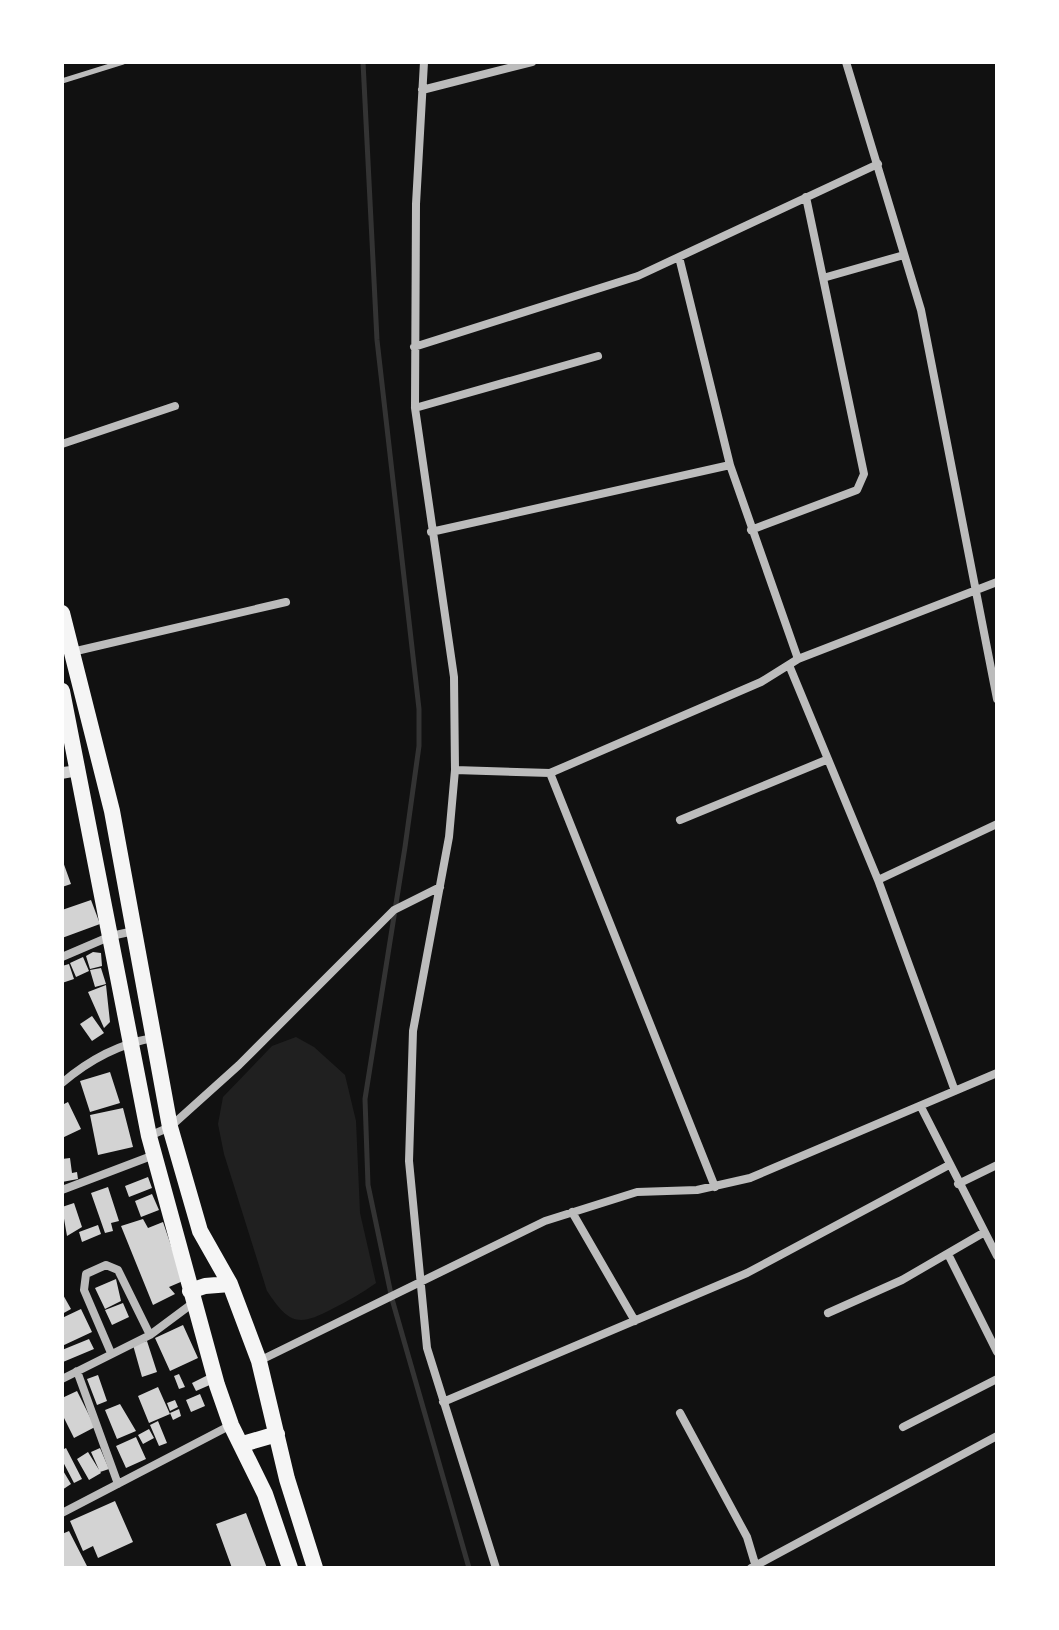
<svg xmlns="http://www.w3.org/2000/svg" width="1059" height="1630" font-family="'Sofia Sans Condensed',sans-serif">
	<rect width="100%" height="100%" fill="#111"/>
	<path fill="#202020" d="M 296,1037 L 314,1047 L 345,1075 L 356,1121 L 360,1213 L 376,1283 C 362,1293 348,1301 332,1309 C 298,1327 289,1324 267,1291 L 224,1154 L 218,1124 L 223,1097 L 272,1046 Z"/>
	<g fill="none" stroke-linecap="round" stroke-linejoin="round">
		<path stroke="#333" stroke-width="5" d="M 363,62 L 377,340 L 419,709 L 419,746 L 405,847 L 365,1099 L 368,1185 L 392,1299 L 469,1568"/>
	</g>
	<path fill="#d3d3d3" d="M 71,766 L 73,777 L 62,779 L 62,767 Z
		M 62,859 L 71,884 L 62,887 Z
		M 91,900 L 100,924 L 62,938 L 62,910 Z
		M 93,952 L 101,953 L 102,966 L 90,969 L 86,956 Z
		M 83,957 L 89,971 L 76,977 L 70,963 Z
		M 69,964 L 74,979 L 62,983 L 62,966 Z
		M 101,968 L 106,984 L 95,987 L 90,970 Z
		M 106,985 L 110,1022 L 104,1028 L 88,992 Z
		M 92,1016 L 104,1033 L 92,1041 L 80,1024 Z
		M 110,1072 L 120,1103 L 90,1112 L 80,1081 Z
		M 68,1102 L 81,1129 L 62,1138 L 62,1105 Z
		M 123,1108 L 133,1147 L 98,1155 L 90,1115 Z
		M 70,1158 L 72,1173 L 77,1172 L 78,1179 L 62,1182 L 62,1159 Z
		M 148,1177 L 152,1188 L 129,1197 L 125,1186 Z
		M 108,1187 L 119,1221 L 111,1223 L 113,1231 L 105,1233 L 91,1193 Z
		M 152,1194 L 159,1210 L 141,1217 L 135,1201 Z
		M 74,1203 L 82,1227 L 67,1236 L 62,1207 Z
		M 143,1219 L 148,1228 L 163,1222 L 183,1281 L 169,1287 L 175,1294 L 153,1305 L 121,1226 Z
		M 98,1225 L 101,1234 L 82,1242 L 79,1232 Z
		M 116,1279 L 121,1301 L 105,1309 L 95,1288 Z
		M 62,1293 L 71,1309 L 62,1314 Z
		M 123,1303 L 129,1317 L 112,1325 L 105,1310 Z
		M 81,1309 L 92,1332 L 62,1346 L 62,1318 Z
		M 183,1325 L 198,1358 L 170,1371 L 155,1338 Z
		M 89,1339 L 94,1349 L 63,1362 L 62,1350 Z
		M 147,1341 L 157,1372 L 142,1377 L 133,1345 Z
		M 179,1374 L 185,1387 L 179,1389 L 174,1376 Z
		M 98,1375 L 107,1401 L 97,1405 L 87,1379 Z
		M 208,1375 L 212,1384 L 196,1391 L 192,1383 Z
		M 158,1387 L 170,1414 L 149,1423 L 138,1396 Z
		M 77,1391 L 95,1427 L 74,1438 L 62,1414 L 62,1398 Z
		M 200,1394 L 205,1406 L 191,1412 L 186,1400 Z
		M 175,1400 L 178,1407 L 170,1411 L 167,1403 Z
		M 120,1404 L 136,1431 L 117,1439 L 105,1410 Z
		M 179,1409 L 181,1416 L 173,1420 L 170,1413 Z
		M 158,1421 L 167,1443 L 159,1446 L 150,1425 Z
		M 149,1429 L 154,1438 L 143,1444 L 138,1435 Z
		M 136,1437 L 146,1459 L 126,1468 L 116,1446 Z
		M 66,1448 L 82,1479 L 74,1483 L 62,1460 L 62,1450 Z
		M 100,1448 L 109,1469 L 100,1472 L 91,1452 Z
		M 88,1452 L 101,1473 L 89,1480 L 77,1459 Z
		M 62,1469 L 71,1484 L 62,1490 Z
		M 115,1501 L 133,1542 L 98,1558 L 93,1546 L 83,1551 L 70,1521 Z
		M 246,1513 L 267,1568 L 232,1568 L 216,1524 Z
		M 69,1531 L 88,1568 L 62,1568 L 62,1534 Z"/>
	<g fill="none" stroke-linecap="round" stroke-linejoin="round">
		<path stroke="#bcbcbc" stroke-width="5" d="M 62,81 L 123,62"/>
		<path stroke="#bcbcbc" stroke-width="8" d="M 424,62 L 416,204 L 415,408 L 454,677 L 455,770 L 449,837 L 413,1031 L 409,1161 L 427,1348 L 496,1568
			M 846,62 L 921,310 L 997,699
			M 422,90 L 532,62
			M 806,197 L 823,278
			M 679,257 L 730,465
			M 414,347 L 638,276 L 878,164
			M 415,408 L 598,356
			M 62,444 L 175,406
			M 751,530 L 857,490 L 864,474 L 823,278 L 904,255
			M 431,532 L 730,465 L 798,659
			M 72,652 L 286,602
			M 789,665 L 878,880
			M 455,770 L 550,773 L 761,682 L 798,659 L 997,582
			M 550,773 L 715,1187
			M 680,820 L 826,760
			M 62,957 L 111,936 L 134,931
			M 62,1083 C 89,1060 118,1044 153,1038
			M 955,1091 L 878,880 L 997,824
			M 921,1107 L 997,1256
			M 149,1136 L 170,1127 L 239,1065 L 394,910 L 440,887
			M 958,1184 L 997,1165
			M 62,1190 L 154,1155
			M 572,1212 L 635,1321
			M 948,1254 L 997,1352
			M 828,1313 L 902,1280 L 983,1233
			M 111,1353 L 84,1290 L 86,1274 L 106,1265 L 118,1270 L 150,1335
			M 259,1361 L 545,1221 L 637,1192 L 697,1190 L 750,1178 L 997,1073
			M 77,1371 L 118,1484
			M 62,1379 L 150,1335 L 193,1303
			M 443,1402 L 747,1273 L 949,1165
			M 680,1413 L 747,1537 L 756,1567
			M 903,1427 L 997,1379
			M 62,1513 L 231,1425
			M 751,1568 L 997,1436"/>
		<path stroke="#f5f5f5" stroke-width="16" d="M 62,613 L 112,811 L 170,1127 L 200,1231 L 230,1284 L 259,1361 L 287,1479 L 315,1568
			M 62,691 L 149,1136 L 217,1385 L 231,1425 L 265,1494 L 290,1568
			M 190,1291 L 205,1286 L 230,1284
			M 243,1444 L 277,1434"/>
	</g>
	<rect width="1059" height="1630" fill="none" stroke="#ffffff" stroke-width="128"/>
</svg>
